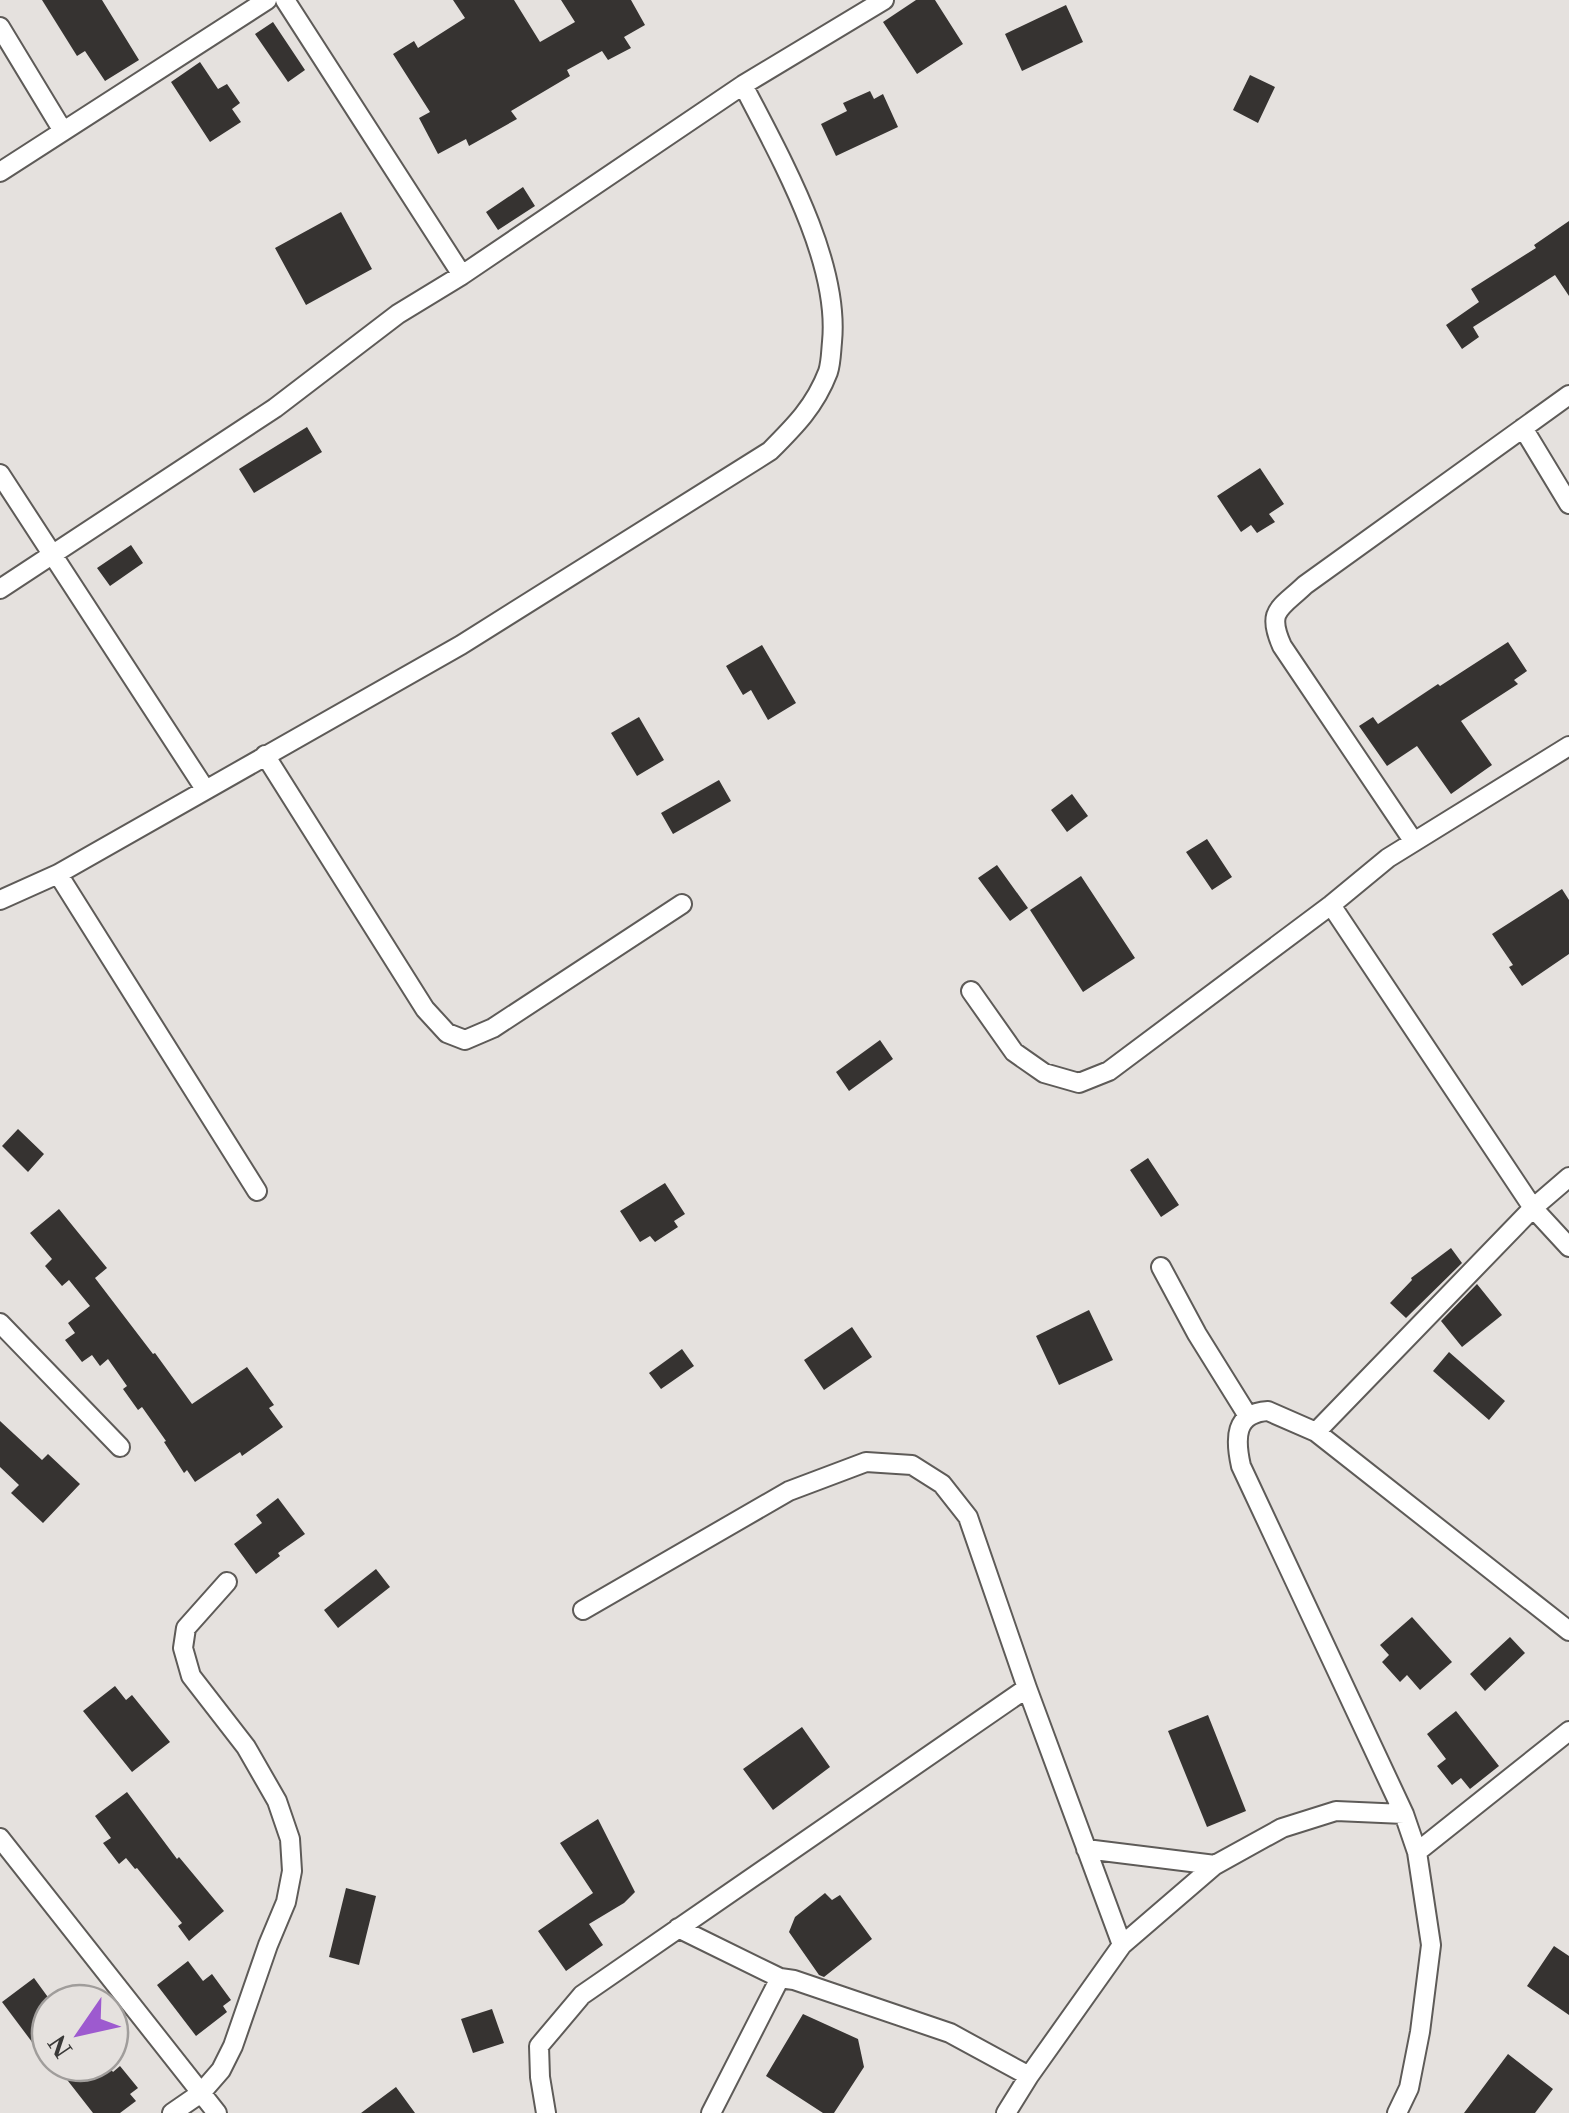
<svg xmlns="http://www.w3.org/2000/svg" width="1569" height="2113" font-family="'Times New Roman',serif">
	<rect width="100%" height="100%" fill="#e5e1de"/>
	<path fill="#363331" d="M 42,0 L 102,0 L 139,60 L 105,81 L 85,51 L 77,56 Z
		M 453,0 L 514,0 L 540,42 L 575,22 L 561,0 L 631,0 L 645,25 L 624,37 L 631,48 L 608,60 L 602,51 L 567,70 L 570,76 L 511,111 L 517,119 L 469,146 L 466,139 L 438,154 L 419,118 L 430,112 L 393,54 L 414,41 L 418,48 L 465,18 Z
		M 916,0 L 935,0 L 963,44 L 917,74 L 883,22 Z
		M 1066,5 L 1083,42 L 1022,71 L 1005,34 Z
		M 273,22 L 305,70 L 288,82 L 255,34 Z
		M 200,62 L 218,89 L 227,84 L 240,103 L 232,109 L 241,122 L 210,142 L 171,82 Z
		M 1250,75 L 1275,87 L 1258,123 L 1233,110 Z
		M 870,91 L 874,99 L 883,94 L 898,127 L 836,156 L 821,124 L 847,111 L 843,103 Z
		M 523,187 L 535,206 L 498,230 L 486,212 Z
		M 341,212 L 372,269 L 306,305 L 275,248 Z
		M 1569,221 L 1569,296 L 1555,275 L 1473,327 L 1479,337 L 1462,349 L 1446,325 L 1479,302 L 1471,289 L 1536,248 L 1534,245 Z
		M 307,427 L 322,452 L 254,493 L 239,469 Z
		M 1260,468 L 1284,504 L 1269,514 L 1275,522 L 1257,533 L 1251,525 L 1241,532 L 1217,496 Z
		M 131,545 L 143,563 L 110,586 L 97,568 Z
		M 1508,642 L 1527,671 L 1514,680 L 1518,684 L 1461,721 L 1492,765 L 1451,794 L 1417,746 L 1387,766 L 1359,726 L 1373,717 L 1378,724 L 1438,684 L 1440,686 Z
		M 762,645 L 796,703 L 768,720 L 751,690 L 743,695 L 726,666 Z
		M 639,717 L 664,760 L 637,776 L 611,733 Z
		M 719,780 L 731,801 L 673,834 L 661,813 Z
		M 1072,794 L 1088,816 L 1067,832 L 1051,810 Z
		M 1207,839 L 1232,877 L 1212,890 L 1186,852 Z
		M 997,865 L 1028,908 L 1010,921 L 978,878 Z
		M 1081,876 L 1135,958 L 1083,992 L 1030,910 Z
		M 1562,889 L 1569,900 L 1569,954 L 1522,986 L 1509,967 L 1513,965 L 1492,934 Z
		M 880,1040 L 893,1059 L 849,1091 L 836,1072 Z
		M 18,1129 L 44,1154 L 28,1172 L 2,1146 Z
		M 1148,1158 L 1179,1205 L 1161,1217 L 1130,1170 Z
		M 665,1183 L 685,1214 L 674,1221 L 678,1227 L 655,1242 L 650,1236 L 640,1242 L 620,1211 Z
		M 59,1209 L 107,1268 L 95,1278 L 153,1354 L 155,1353 L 192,1404 L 247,1367 L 274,1405 L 269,1408 L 283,1427 L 242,1456 L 240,1452 L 195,1482 L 187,1470 L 184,1473 L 164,1442 L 166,1441 L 142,1407 L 138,1410 L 123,1389 L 127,1386 L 108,1359 L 100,1366 L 92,1355 L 82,1362 L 65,1340 L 75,1333 L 68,1323 L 90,1306 L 69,1280 L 62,1286 L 45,1266 L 52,1259 L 30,1233 Z
		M 1451,1248 L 1462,1263 L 1406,1318 L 1390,1303 L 1412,1280 L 1411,1278 Z
		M 1477,1284 L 1502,1315 L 1462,1347 L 1441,1321 Z
		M 1089,1310 L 1113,1360 L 1059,1385 L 1036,1336 Z
		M 852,1327 L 872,1357 L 824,1390 L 804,1360 Z
		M 682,1349 L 694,1366 L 661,1389 L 649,1373 Z
		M 1449,1352 L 1505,1401 L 1489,1420 L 1433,1371 Z
		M 0,1421 L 42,1460 L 48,1454 L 80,1484 L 43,1523 L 11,1493 L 19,1485 L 0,1467 Z
		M 278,1498 L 305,1534 L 278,1553 L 280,1556 L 256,1574 L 234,1544 L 262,1523 L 256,1515 Z
		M 376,1569 L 390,1587 L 338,1628 L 324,1610 Z
		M 1412,1617 L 1452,1662 L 1420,1690 L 1407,1675 L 1400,1682 L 1382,1662 L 1389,1655 L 1380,1645 Z
		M 1510,1637 L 1525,1653 L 1485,1691 L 1470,1674 Z
		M 115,1686 L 126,1700 L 132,1695 L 170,1742 L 132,1772 L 83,1711 Z
		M 1456,1711 L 1499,1766 L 1470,1789 L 1461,1778 L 1452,1785 L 1437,1766 L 1446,1759 L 1427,1734 Z
		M 1208,1715 L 1246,1811 L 1207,1827 L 1168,1731 Z
		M 802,1727 L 830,1767 L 773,1810 L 743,1769 Z
		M 127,1792 L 177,1859 L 179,1857 L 224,1911 L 189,1941 L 178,1926 L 182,1923 L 137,1868 L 135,1869 L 126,1858 L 119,1864 L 103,1843 L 111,1838 L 95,1816 Z
		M 598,1819 L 635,1892 L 624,1903 L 589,1924 L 603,1945 L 566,1971 L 538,1931 L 593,1893 L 560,1843 Z
		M 346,1888 L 376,1896 L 359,1965 L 329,1957 Z
		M 825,1893 L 832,1900 L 840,1895 L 872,1939 L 824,1977 L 819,1975 L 789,1932 L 795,1917 Z
		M 1554,1946 L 1569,1956 L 1569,2015 L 1527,1986 Z
		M 188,1961 L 203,1981 L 212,1974 L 231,2000 L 223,2006 L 227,2012 L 196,2036 L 157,1985 Z
		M 34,1978 L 50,2000 L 50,2066 L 2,2002 Z
		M 492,2009 L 504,2043 L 473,2053 L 461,2019 Z
		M 803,2014 L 858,2039 L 864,2067 L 834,2113 L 823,2113 L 766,2076 Z
		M 1508,2054 L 1553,2089 L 1535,2113 L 1464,2113 Z
		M 72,2063 L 106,2063 L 113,2072 L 120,2066 L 138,2088 L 130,2094 L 136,2101 L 120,2113 L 93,2113 L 61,2072 Z
		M 396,2087 L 415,2113 L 361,2113 Z"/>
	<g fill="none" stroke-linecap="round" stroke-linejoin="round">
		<defs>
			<path id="street" d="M 285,0 L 462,275
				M 0,27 L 63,131
				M 0,172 L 267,0
				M 1523,428 L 1569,504
				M 0,474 L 205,789
				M 0,589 L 275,408 L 398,314 L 462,275 L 743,85 L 884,0
				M 265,755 L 425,1009 L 447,1033 L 465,1040 L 493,1028 L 682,904
				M 1414,842 L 1282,646 C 1266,610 1280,609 1305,585 L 1569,395
				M 58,874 L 257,1191
				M 0,900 L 58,874 L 461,645 L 770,451 C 795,426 815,406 828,372 C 831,363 831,352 832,342 C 840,261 780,157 743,85
				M 1331,905 L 1533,1208 L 1569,1247
				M 971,991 L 1014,1052 L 1044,1073 L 1079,1083 L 1109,1071 L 1331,905 L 1388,858 L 1569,746
				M 1161,1267 L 1197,1334 L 1248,1416
				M 0,1323 L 120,1447
				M 1316,1432 L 1533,1208 L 1569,1177
				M 583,1610 L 789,1491 L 866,1462 L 912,1465 L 942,1484 L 968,1517 L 1027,1688 L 1122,1945
				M 0,1838 L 217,2113
				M 1086,1849 L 1215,1865
				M 1417,1852 L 1569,1731
				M 678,1928 L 780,1978
				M 172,2113 L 201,2093 L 221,2070 L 233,2046 L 268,1945 L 286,1902 L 292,1871 L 290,1839 L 277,1801 L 246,1747 L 191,1676 L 183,1648 L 186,1628 L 227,1582
				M 546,2113 L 540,2077 L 539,2046 L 582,1995 L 1027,1688
				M 711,2113 L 780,1978 L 794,1980 L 950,2033 L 1029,2076
				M 1006,2113 L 1029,2076 L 1122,1945 L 1215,1865 L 1282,1828 L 1336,1811 L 1404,1814
				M 1397,2113 L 1409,2088 L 1420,2032 L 1431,1945 L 1417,1852 L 1404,1814 L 1241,1466 C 1235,1439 1234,1413 1268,1411 L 1316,1432 L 1569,1631"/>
		</defs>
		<use href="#street" stroke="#5e5b58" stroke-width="22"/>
		<use href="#street" stroke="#fff" stroke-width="18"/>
	</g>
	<g transform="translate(80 2033) rotate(236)"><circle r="48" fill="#e5e1de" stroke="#a09d9b" stroke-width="2.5"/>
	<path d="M0-8L18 38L0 25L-18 38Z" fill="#9d5acf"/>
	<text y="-15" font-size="28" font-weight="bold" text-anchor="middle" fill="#393837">N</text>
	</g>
</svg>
